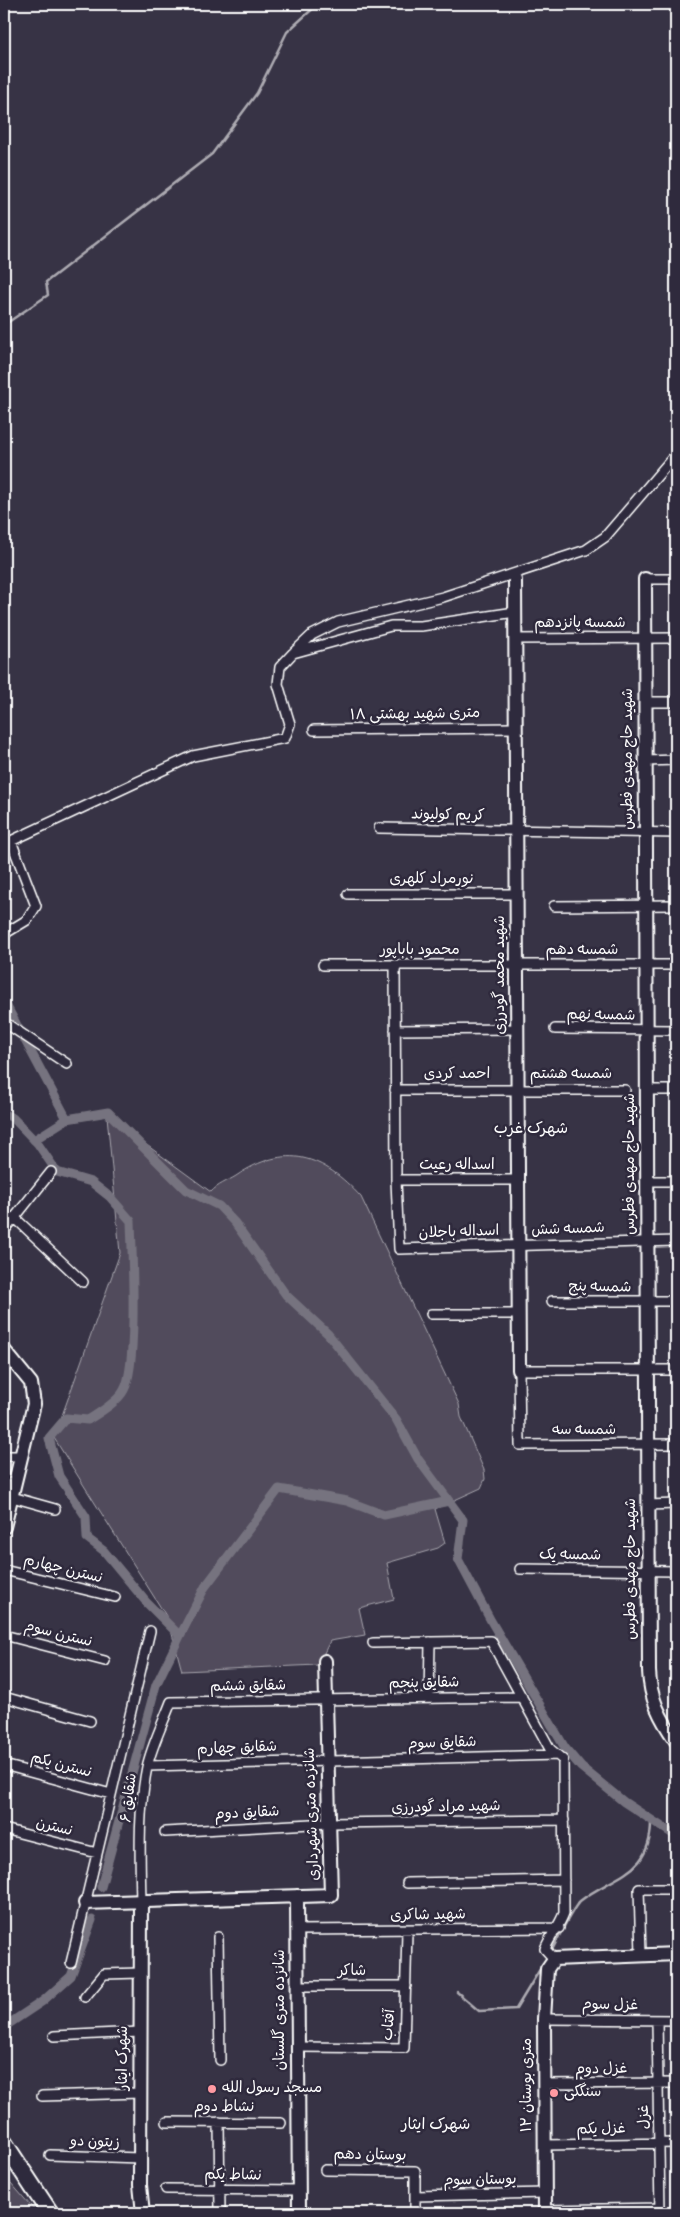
<svg xmlns="http://www.w3.org/2000/svg" width="680" height="2217" font-family="'Gochi Hand','Playpen Sans Arabic',sans-serif">
	<rect width="100%" height="100%" fill="#373345"/>
	<filter id="ink" filterUnits="userSpaceOnUse"><feTurbulence type="fractalNoise" baseFrequency=".02" numOctaves="2"/><feDisplacementMap in="SourceGraphic" scale="10" xChannelSelector="R" yChannelSelector="G"/><feConvolveMatrix kernelMatrix="1 2 1 2 8 2 1 2 1" color-interpolation-filters="sRGB"/></filter>
	<g filter="url(#ink)">
		<path fill="#514c5c" stroke="#a8a6ae" d="M 107,1116 L 211,1192 C 217,1185 228,1181 236,1176 C 286,1142 323,1155 361,1197 L 459,1404 L 461,1417 L 484,1470 L 485,1479 L 481,1488 L 435,1509 L 445,1543 L 438,1548 L 387,1563 L 394,1599 L 359,1608 L 365,1635 L 330,1641 L 318,1665 L 182,1671 L 168,1619 L 54,1438 L 120,1253 Z
			M 676,2087 L 676,2136 L 670,2137 L 669,2088 Z
			M 4,2175 L 37,2213 L 4,2213 Z"/>
		<g fill="none" stroke-linecap="round" stroke-linejoin="round">
			<path stroke="#adabb2" stroke-width="2.5" d="M 4,325 L 48,295 L 46,282 L 212,154 L 257,93 L 287,32 L 318,4
				M 551,1952 C 556,1942 573,1907 580,1901 C 615,1874 652,1875 651,1819
				M 457,1992 L 479,2011 L 516,2009 L 548,1956"/>
			<path stroke="#76737f" stroke-width="9" d="M 4,1001 L 67,1119 L 108,1112 L 186,1190 L 219,1206 L 235,1223 L 286,1295 L 328,1334 L 396,1419 L 418,1459 L 463,1520 L 458,1559 L 491,1621 L 565,1748 L 581,1767 L 624,1802 L 676,1836
				M 4,1114 L 13,1118 L 38,1144 L 57,1172 L 91,1182 L 110,1197 L 131,1221 C 132,1253 138,1366 124,1390 C 118,1402 99,1413 88,1420 L 66,1418 L 49,1438 L 59,1476 L 86,1517 L 87,1538 L 104,1551 L 147,1603 L 180,1636 L 156,1685 L 101,1887
				M 34,1140 L 67,1119
				M 180,1636 L 205,1587 L 279,1489 L 347,1501 L 384,1515 L 449,1501
				M 4,2027 L 43,2001 L 71,1976 L 92,1920"/>
			<defs>
				<path id="street" d="M 645,579 L 676,579
					M 515,639 L 676,638
					M 294,652 L 312,635 L 338,622 L 443,597 L 586,550 L 605,537 L 676,454
					M 645,702 L 676,702
					M 314,730 L 516,728
					M 646,761 L 676,760
					M 379,828 L 676,833
					M 348,894 L 517,894
					M 554,906 L 676,905
					M 4,934 L 27,920 L 36,906 L 11,841 L 193,756 L 285,738 L 290,724 L 278,684 L 280,667 L 293,653 L 391,626 L 421,626 L 515,612
					M 323,965 L 676,965
					M 395,965 L 396,1180 L 399,1249 L 676,1241
					M 4,1022 L 67,1064
					M 555,1029 L 676,1030
					M 395,1030 L 518,1029
					M 395,1090 L 625,1090
					M 647,1090 L 676,1090
					M 396,1180 L 518,1180
					M 647,1181 L 676,1181
					M 14,1217 L 83,1282
					M 4,1231 L 51,1172
					M 552,1301 L 676,1301
					M 431,1314 L 519,1314
					M 676,1370 L 519,1370 L 520,1445 L 676,1444
					M 4,1456 L 22,1456
					M 12,1497 L 55,1509
					M 648,1505 L 676,1504
					M 520,1569 L 676,1571
					M 4,1570 L 115,1597
					M 4,1635 L 105,1661
					M 373,1643 L 491,1641 L 550,1749 L 563,1760 L 564,1913 C 559,1927 550,1936 545,1949 L 554,1959
					M 4,1697 L 90,1721
					M 429,1698 L 430,1642
					M 4,1765 L 111,1794
					M 148,1766 L 557,1755
					M 4,1829 L 97,1853
					M 165,1832 L 329,1823 L 564,1820
					M 407,1883 L 564,1880
					M 141,1902 C 140,1856 138,1812 147,1767 C 152,1745 163,1723 171,1702 L 522,1697
					M 297,1930 L 559,1928
					M 218,1937 L 220,2060
					M 641,1954 L 639,1889 L 676,1889
					M 71,1963 L 150,1631
					M 297,1986 L 406,1986
					M 85,1997 L 104,1974 L 140,1973
					M 544,2019 L 676,2020
					M 657,2020 L 660,2213
					M 54,2036 L 140,2032
					M 298,2047 L 404,2048 L 407,1931
					M 544,2084 L 676,2083
					M 42,2096 L 140,2093
					M 167,2122 L 281,2123
					M 219,2122 L 220,2213
					M 545,2145 L 676,2143
					M 50,2155 L 140,2158
					M 325,2170 L 415,2171 L 415,2213
					M 166,2189 L 299,2190
					M 415,2196 L 545,2193
					M 545,2210 L 660,2208"/>
				<path id="secondary" d="M 645,579 L 649,1671 C 650,1699 660,1718 676,1741
					M 515,580 L 519,1370
					M 4,1350 L 31,1383 L 34,1404 L 4,1527
					M 297,1896 L 299,2213
					M 141,1902 L 140,2185 L 143,2213
					M 85,1903 L 331,1895 L 325,1661
					M 545,2213 L 544,2019 L 547,1969 L 554,1959 L 676,1954"/>
				<path id="highway" d="M 4,2143 L 50,2213"/>
			</defs>
			<use href="#street" stroke="#fff" stroke-width="12"/>
			<use href="#secondary" stroke="#fff" stroke-width="16"/>
			<use href="#highway" stroke="#fff" stroke-width="20"/>
			<use href="#street" stroke="#2f2a3d" stroke-width="9"/>
			<use href="#secondary" stroke="#2f2a3d" stroke-width="12"/>
			<use href="#highway" stroke="#2f2a3d" stroke-width="16"/>
		</g>
	</g>
	<g fill="#ff9aa2" stroke="#2f2a3d" stroke-width="2">
		<circle cx="212" cy="2089" r="5"/>
		<circle cx="554" cy="2093" r="5"/>
	</g>
	<g text-anchor="middle" dominant-baseline="central" stroke-width="5" stroke-linejoin="round" paint-order="stroke">
		<g font-size="15" fill="#fff" stroke="#2f2a3d">
			<text x="580" y="624">شمسه پانزدهم</text>
			<text transform="translate(415 715) rotate(-1)">۱۸ متری شهید بهشتی</text>
			<text transform="translate(629 759) rotate(-90)">شهید حاج مهدی فطرس</text>
			<text transform="translate(448 816) rotate(1)">کریم کولیوند</text>
			<text x="432" y="880">نورمراد کلهری</text>
			<text x="420" y="951">محمود باباپور</text>
			<text x="582" y="951">شمسه دهم</text>
			<text transform="translate(501 975) rotate(-90)">شهید محمد گودرزی</text>
			<text transform="translate(601 1016) rotate(1)">شمسه نهم</text>
			<text x="457" y="1075">احمد کردی</text>
			<text x="571" y="1075">شمسه هشتم</text>
			<text transform="translate(631 1164) rotate(-90)">شهید حاج مهدی فطرس</text>
			<text x="457" y="1166">اسداله رعیت</text>
			<text transform="translate(568 1230) rotate(-2)">شمسه شش</text>
			<text transform="translate(459 1233) rotate(-2)">اسداله باجلان</text>
			<text transform="translate(600 1288) rotate(1)">شمسه پنج</text>
			<text x="584" y="1431">شمسه سه</text>
			<text transform="translate(570 1556) rotate(1)">شمسه یک</text>
			<text transform="translate(632 1569) rotate(-90)">شهید حاج مهدی فطرس</text>
			<text transform="translate(63 1570) rotate(14)">نسترن چهارم</text>
			<text transform="translate(58 1635) rotate(14)">نسترن سوم</text>
			<text transform="translate(424 1684) rotate(-1)">شقایق پنجم</text>
			<text transform="translate(248 1687) rotate(-1)">شقایق ششم</text>
			<text transform="translate(442 1744) rotate(-2)">شقایق سوم</text>
			<text transform="translate(237 1749) rotate(-2)">شقایق چهارم</text>
			<text transform="translate(61 1766) rotate(15)">نسترن یکم</text>
			<text transform="translate(130 1798) rotate(-83)">شقایق ۶</text>
			<text transform="translate(446 1808) rotate(-1)">شهید مراد گودرزی</text>
			<text transform="translate(247 1814) rotate(-3)">شقایق دوم</text>
			<text transform="translate(313 1814) rotate(-92)">شانزده متری شهرداری</text>
			<text transform="translate(54 1828) rotate(14)">نسترن</text>
			<text transform="translate(428 1916) rotate(-1)">شهید شاکری</text>
			<text x="352" y="1972">شاکر</text>
			<text transform="translate(610 2006) rotate(1)">غزل سوم</text>
			<text transform="translate(281 2010) rotate(-90)">شانزده متری گلستان</text>
			<text transform="translate(390 2025) rotate(-85)">آفتاب</text>
			<text transform="translate(124 2058) rotate(-90)">شهرک ایثار</text>
			<text transform="translate(601 2070) rotate(-1)">غزل دوم</text>
			<text transform="translate(528 2085) rotate(-90)">۱۲ متری بوستان</text>
			<text x="224" y="2108">نشاط دوم</text>
			<text transform="translate(645 2117) rotate(-91)">غزل</text>
			<text transform="translate(601 2130) rotate(-1)">غزل یکم</text>
			<text transform="translate(95 2143) rotate(2)">زیتون دو</text>
			<text transform="translate(370 2156) rotate(1)">بوستان دهم</text>
			<text transform="translate(233 2176) rotate(1)">نشاط یکم</text>
			<text transform="translate(480 2181) rotate(-1)">بوستان سوم</text>
		</g>
		<g font-size="15" fill="#fff" stroke="#2f2a3d" text-anchor="start">
			<text x="222" y="2089">مسجد رسول الله</text>
			<text x="564" y="2093">سنگکی</text>
		</g>
		<g font-size="16" fill="#fff" stroke="#2f2a3d">
			<text x="531" y="1130">شهرک غرب</text>
			<text x="436" y="2126">شهرک ایثار</text>
		</g>
	</g>
	<rect width="680" height="2217" fill="none" stroke="#2f2a3d" stroke-width="20"/>
	<rect x="10" y="10" width="660" height="2197" fill="none" stroke="#fff" stroke-width="2" filter="url(#ink)"/>
</svg>
